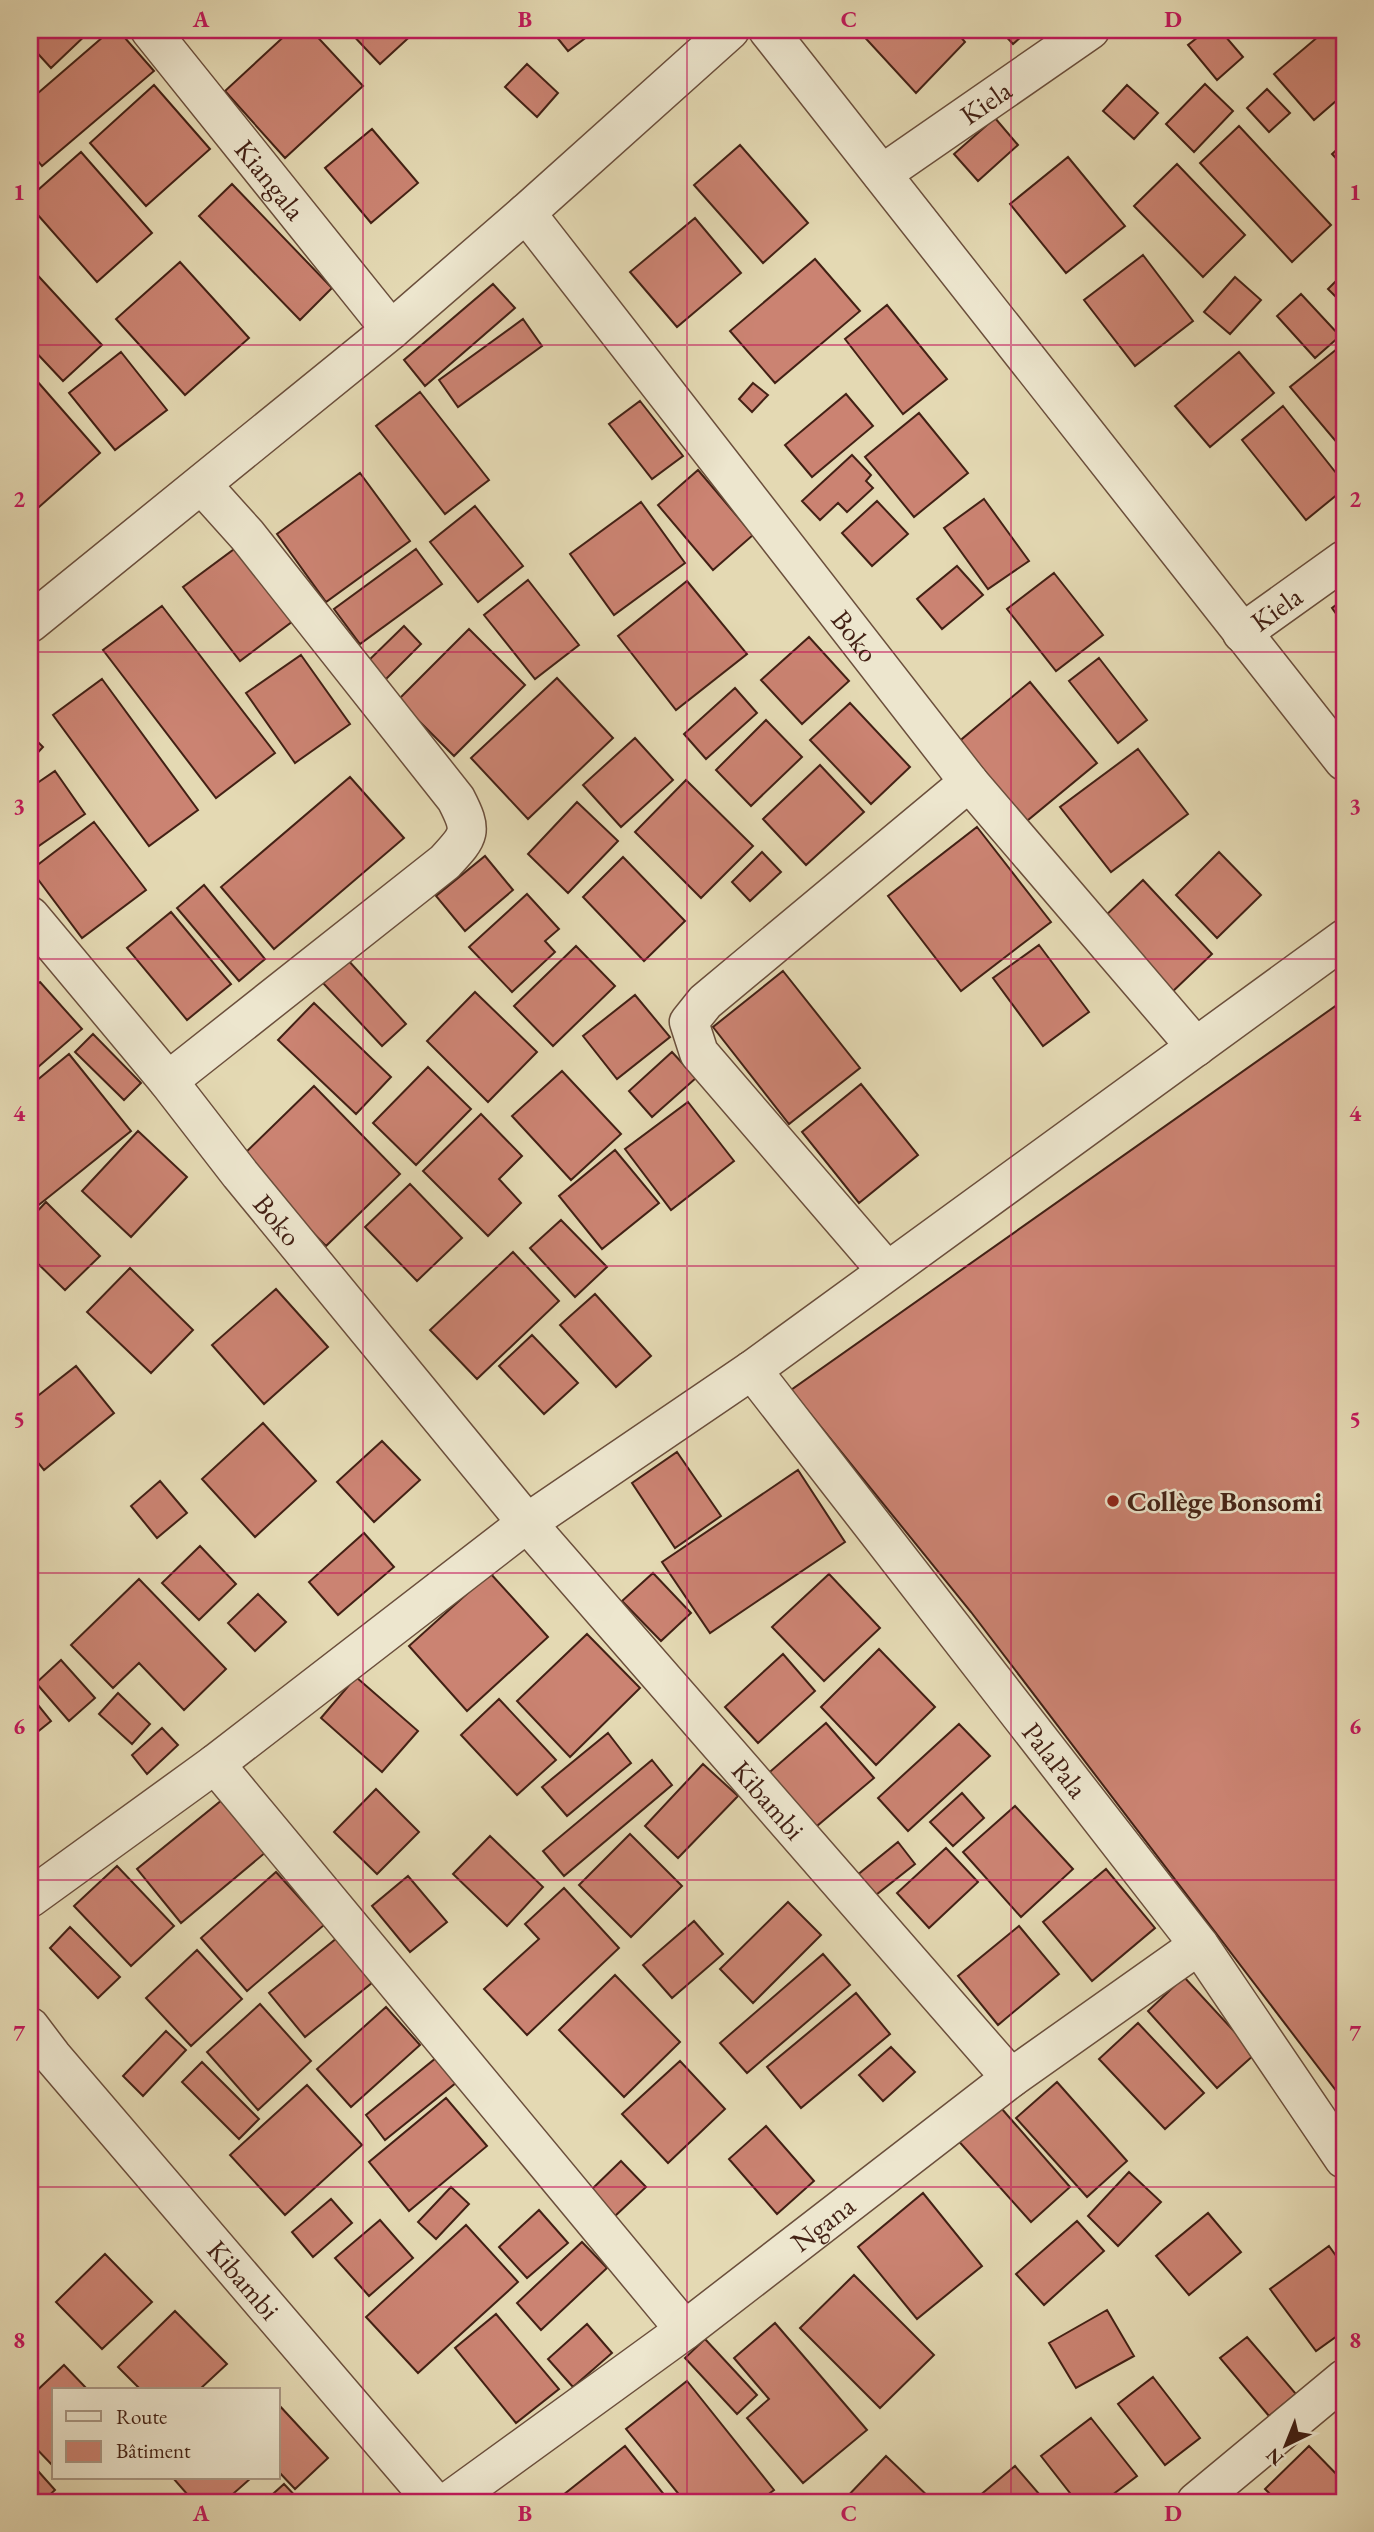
<svg xmlns="http://www.w3.org/2000/svg" width="1374" height="2532" font-family="'EB Garamond',serif">
	<rect width="100%" height="100%" fill="#e4d9b3"/>
	<filter id="stains"><feTurbulence type="fractalNoise" baseFrequency=".00286" numOctaves="4"/><feColorMatrix values="0 0 0 0 .2 0 0 0 0 .09 0 0 0 0 .02 0 0 0 .5 -.17"/></filter>
	<radialGradient id="worn" r=".72"><stop offset=".6" stop-color="#630" stop-opacity="0"/><stop offset="1" stop-color="#630" stop-opacity=".3"/></radialGradient>
	<path fill="#cb8372" stroke="#432115" stroke-width="2" d="M 30,30 L 91,30 L 51,68 L 30,45 Z
		M 111,30 L 118,30 L 154,71 L 42,166 L 30,151 L 30,100 Z
		M 291,30 L 311,30 L 363,86 L 285,158 L 225,91 Z
		M 348,30 L 417,30 L 380,64 Z
		M 551,30 L 596,30 L 568,51 Z
		M 858,30 L 955,30 L 965,42 L 916,93 Z
		M 1000,30 L 1029,30 L 1013,44 Z
		M 1207,30 L 1220,30 L 1243,57 L 1217,80 L 1188,45 Z
		M 1326,30 L 1333,30 L 1344,43 L 1344,94 L 1314,120 L 1274,74 Z
		M 527,64 L 558,93 L 537,117 L 505,87 Z
		M 1205,84 L 1233,111 L 1194,152 L 1166,124 Z
		M 154,85 L 210,149 L 146,206 L 90,143 Z
		M 1127,85 L 1158,113 L 1134,139 L 1103,111 Z
		M 1267,89 L 1290,113 L 1269,132 L 1247,108 Z
		M 995,118 L 1018,145 L 978,181 L 954,154 Z
		M 1239,126 L 1331,225 L 1292,262 L 1200,163 Z
		M 372,129 L 418,183 L 371,223 L 325,168 Z
		M 1344,143 L 1344,167 L 1332,154 Z
		M 740,145 L 808,223 L 763,263 L 694,185 Z
		M 81,152 L 152,233 L 97,282 L 30,206 L 30,197 Z
		M 1068,157 L 1125,226 L 1066,273 L 1010,204 Z
		M 1177,164 L 1245,235 L 1203,277 L 1134,206 Z
		M 232,184 L 332,288 L 300,320 L 199,216 Z
		M 695,218 L 741,273 L 677,327 L 630,272 Z
		M 1143,255 L 1193,321 L 1135,366 L 1084,300 Z
		M 815,259 L 860,311 L 775,383 L 730,331 Z
		M 180,262 L 249,338 L 185,395 L 116,319 Z
		M 30,267 L 102,345 L 63,381 L 30,346 Z
		M 1344,273 L 1344,305 L 1328,289 Z
		M 1235,277 L 1261,300 L 1230,334 L 1204,312 Z
		M 493,284 L 515,308 L 425,386 L 404,360 Z
		M 1301,294 L 1340,336 L 1315,358 L 1277,316 Z
		M 887,305 L 947,379 L 903,414 L 845,339 Z
		M 523,319 L 542,346 L 458,407 L 439,380 Z
		M 1343,344 L 1344,345 L 1344,451 L 1290,387 Z
		M 121,352 L 167,410 L 115,450 L 69,393 Z
		M 1239,352 L 1274,393 L 1210,447 L 1175,406 Z
		M 30,373 L 100,453 L 30,515 Z
		M 753,383 L 768,395 L 752,412 L 739,399 Z
		M 420,392 L 489,480 L 445,514 L 376,426 Z
		M 846,394 L 873,426 L 812,477 L 785,445 Z
		M 640,401 L 683,456 L 652,479 L 609,424 Z
		M 1283,406 L 1344,483 L 1344,489 L 1306,520 L 1242,440 Z
		M 919,413 L 968,473 L 914,517 L 865,457 Z
		M 852,455 L 871,475 L 866,481 L 873,488 L 847,512 L 838,503 L 820,520 L 802,501 Z
		M 698,470 L 753,535 L 713,570 L 658,505 Z
		M 360,473 L 410,541 L 326,602 L 277,534 Z
		M 984,499 L 1029,561 L 988,589 L 944,528 Z
		M 877,501 L 908,534 L 872,566 L 842,533 Z
		M 641,502 L 685,563 L 614,615 L 570,554 Z
		M 475,506 L 523,566 L 478,602 L 430,542 Z
		M 237,547 L 293,621 L 240,661 L 183,587 Z
		M 416,549 L 442,584 L 360,644 L 334,609 Z
		M 957,566 L 983,595 L 942,629 L 917,599 Z
		M 1054,573 L 1103,635 L 1056,671 L 1007,609 Z
		M 528,580 L 579,645 L 535,679 L 484,615 Z
		M 687,581 L 747,654 L 676,710 L 618,636 Z
		M 1344,599 L 1344,625 L 1332,608 Z
		M 162,606 L 275,753 L 216,798 L 103,650 Z
		M 404,626 L 421,644 L 382,683 L 365,664 Z
		M 469,629 L 525,685 L 454,756 L 398,700 Z
		M 809,637 L 849,681 L 802,724 L 761,680 Z
		M 301,655 L 350,724 L 295,763 L 246,693 Z
		M 1099,658 L 1147,720 L 1118,743 L 1069,681 Z
		M 557,678 L 613,738 L 528,819 L 471,758 Z
		M 102,679 L 198,810 L 149,846 L 53,715 Z
		M 1030,682 L 1097,763 L 1022,825 L 956,744 Z
		M 735,688 L 757,713 L 706,759 L 684,734 Z
		M 850,703 L 910,767 L 871,804 L 810,740 Z
		M 766,720 L 802,757 L 751,806 L 716,770 Z
		M 30,734 L 43,747 L 30,761 Z
		M 635,738 L 673,780 L 621,827 L 583,785 Z
		M 1138,749 L 1188,814 L 1111,872 L 1060,807 Z
		M 820,765 L 864,812 L 806,865 L 763,819 Z
		M 55,771 L 85,814 L 30,852 L 30,788 Z
		M 350,777 L 404,838 L 274,949 L 221,887 Z
		M 686,780 L 753,846 L 701,898 L 635,832 Z
		M 577,802 L 618,841 L 568,893 L 528,854 Z
		M 94,822 L 146,890 L 82,938 L 31,870 Z
		M 977,827 L 1051,922 L 961,991 L 888,896 Z
		M 762,852 L 781,872 L 750,901 L 732,882 Z
		M 1219,852 L 1261,895 L 1217,938 L 1176,895 Z
		M 485,856 L 513,890 L 465,931 L 436,896 Z
		M 623,857 L 685,921 L 644,961 L 583,897 Z
		M 1143,880 L 1212,954 L 1170,994 L 1102,919 Z
		M 204,885 L 265,959 L 239,981 L 177,908 Z
		M 527,894 L 559,929 L 545,941 L 555,952 L 512,992 L 469,947 Z
		M 171,912 L 231,984 L 187,1020 L 127,948 Z
		M 1039,945 L 1089,1012 L 1043,1046 L 993,978 Z
		M 576,946 L 615,986 L 553,1046 L 514,1006 Z
		M 347,959 L 406,1024 L 382,1046 L 323,983 Z
		M 783,971 L 860,1068 L 789,1124 L 713,1027 Z
		M 40,982 L 82,1029 L 30,1074 L 30,990 Z
		M 475,992 L 537,1052 L 488,1102 L 427,1041 Z
		M 635,995 L 670,1037 L 617,1079 L 583,1036 Z
		M 1344,1000 L 1344,2101 L 971,1612 L 791,1390 Z
		M 314,1003 L 391,1077 L 356,1114 L 278,1040 Z
		M 93,1034 L 141,1083 L 124,1100 L 75,1052 Z
		M 672,1052 L 696,1078 L 652,1117 L 629,1091 Z
		M 69,1054 L 131,1131 L 30,1212 L 30,1086 Z
		M 428,1067 L 471,1109 L 416,1165 L 373,1123 Z
		M 562,1071 L 621,1134 L 571,1180 L 512,1116 Z
		M 861,1084 L 918,1155 L 859,1203 L 802,1132 Z
		M 314,1086 L 400,1174 L 326,1246 L 240,1158 Z
		M 688,1102 L 734,1161 L 671,1210 L 625,1149 Z
		M 481,1114 L 522,1156 L 499,1179 L 521,1203 L 488,1236 L 423,1171 Z
		M 138,1131 L 187,1177 L 131,1237 L 82,1191 Z
		M 615,1150 L 659,1203 L 602,1249 L 559,1196 Z
		M 410,1184 L 462,1238 L 417,1281 L 365,1227 Z
		M 46,1202 L 100,1256 L 65,1290 L 30,1256 L 30,1219 Z
		M 561,1220 L 607,1267 L 575,1297 L 530,1248 Z
		M 513,1252 L 559,1301 L 477,1379 L 430,1330 Z
		M 130,1268 L 193,1330 L 151,1373 L 87,1312 Z
		M 276,1289 L 328,1347 L 264,1404 L 212,1345 Z
		M 595,1294 L 651,1356 L 616,1387 L 560,1325 Z
		M 532,1335 L 578,1383 L 544,1414 L 499,1366 Z
		M 76,1366 L 114,1413 L 44,1470 L 30,1453 L 30,1402 Z
		M 263,1423 L 316,1481 L 255,1537 L 202,1479 Z
		M 382,1441 L 420,1480 L 374,1522 L 337,1482 Z
		M 677,1452 L 721,1516 L 675,1548 L 632,1483 Z
		M 798,1470 L 845,1542 L 710,1633 L 662,1562 Z
		M 160,1481 L 187,1513 L 157,1538 L 131,1506 Z
		M 364,1533 L 394,1567 L 338,1615 L 309,1582 Z
		M 200,1546 L 236,1584 L 199,1620 L 162,1583 Z
		M 490,1573 L 548,1637 L 467,1711 L 409,1646 Z
		M 653,1573 L 691,1613 L 661,1641 L 622,1601 Z
		M 829,1574 L 880,1628 L 824,1681 L 772,1627 Z
		M 139,1579 L 226,1669 L 184,1710 L 139,1663 L 113,1688 L 71,1645 Z
		M 258,1594 L 286,1622 L 255,1651 L 228,1623 Z
		M 587,1634 L 640,1688 L 570,1757 L 517,1701 Z
		M 879,1649 L 935,1707 L 876,1765 L 821,1707 Z
		M 783,1654 L 815,1691 L 758,1743 L 725,1707 Z
		M 61,1660 L 95,1698 L 69,1721 L 36,1683 Z
		M 356,1677 L 418,1731 L 382,1772 L 321,1718 Z
		M 118,1693 L 150,1724 L 132,1744 L 99,1714 Z
		M 30,1695 L 51,1721 L 30,1738 Z
		M 499,1699 L 556,1760 L 517,1795 L 461,1735 Z
		M 826,1723 L 874,1778 L 811,1831 L 764,1777 Z
		M 959,1724 L 990,1756 L 908,1831 L 878,1798 Z
		M 162,1728 L 178,1745 L 147,1774 L 132,1755 Z
		M 608,1733 L 631,1763 L 567,1816 L 542,1787 Z
		M 652,1760 L 672,1785 L 564,1876 L 543,1851 Z
		M 703,1764 L 738,1796 L 678,1858 L 645,1826 Z
		M 376,1789 L 419,1832 L 377,1874 L 334,1832 Z
		M 962,1793 L 984,1818 L 953,1846 L 930,1822 Z
		M 222,1800 L 266,1852 L 181,1923 L 137,1869 Z
		M 1015,1806 L 1073,1869 L 1021,1917 L 963,1852 Z
		M 630,1834 L 682,1886 L 631,1937 L 579,1885 Z
		M 490,1836 L 543,1887 L 507,1926 L 453,1874 Z
		M 898,1842 L 915,1864 L 867,1902 L 850,1881 Z
		M 946,1848 L 978,1882 L 929,1928 L 897,1893 Z
		M 117,1866 L 174,1926 L 131,1966 L 74,1906 Z
		M 1106,1869 L 1155,1928 L 1092,1981 L 1043,1922 Z
		M 276,1872 L 324,1925 L 247,1991 L 201,1938 Z
		M 408,1876 L 447,1922 L 410,1952 L 372,1906 Z
		M 564,1888 L 619,1948 L 527,2035 L 484,1989 L 539,1939 L 525,1924 Z
		M 788,1902 L 821,1935 L 753,2003 L 720,1969 Z
		M 694,1921 L 723,1954 L 672,1998 L 643,1965 Z
		M 1019,1926 L 1059,1974 L 998,2025 L 958,1976 Z
		M 70,1927 L 120,1977 L 98,1998 L 50,1948 Z
		M 337,1938 L 373,1982 L 305,2037 L 269,1993 Z
		M 197,1950 L 242,1999 L 191,2046 L 146,1998 Z
		M 823,1954 L 850,1985 L 747,2073 L 720,2043 Z
		M 615,1975 L 680,2042 L 624,2097 L 559,2030 Z
		M 1184,1977 L 1255,2054 L 1217,2088 L 1148,2011 Z
		M 856,1993 L 890,2034 L 801,2108 L 767,2067 Z
		M 260,2004 L 311,2061 L 258,2110 L 207,2052 Z
		M 386,2007 L 420,2045 L 351,2107 L 317,2069 Z
		M 1138,2023 L 1204,2093 L 1165,2129 L 1099,2059 Z
		M 166,2031 L 186,2050 L 143,2096 L 123,2076 Z
		M 891,2047 L 915,2072 L 883,2101 L 859,2075 Z
		M 436,2058 L 457,2082 L 385,2140 L 366,2115 Z
		M 680,2061 L 725,2109 L 668,2163 L 622,2114 Z
		M 202,2062 L 259,2119 L 239,2139 L 182,2082 Z
		M 1057,2082 L 1127,2161 L 1087,2197 L 1016,2118 Z
		M 307,2085 L 362,2145 L 285,2215 L 230,2155 Z
		M 446,2098 L 487,2146 L 409,2211 L 369,2162 Z
		M 995,2101 L 1070,2187 L 1031,2222 L 955,2137 Z
		M 766,2126 L 814,2181 L 777,2214 L 729,2159 Z
		M 621,2161 L 646,2187 L 615,2216 L 590,2191 Z
		M 1129,2172 L 1161,2202 L 1118,2246 L 1088,2216 Z
		M 451,2187 L 469,2204 L 436,2239 L 418,2222 Z
		M 923,2193 L 982,2266 L 917,2319 L 858,2247 Z
		M 331,2199 L 352,2223 L 313,2257 L 292,2232 Z
		M 539,2210 L 568,2243 L 527,2278 L 499,2247 Z
		M 1208,2213 L 1241,2252 L 1189,2295 L 1156,2256 Z
		M 380,2220 L 413,2258 L 369,2296 L 335,2258 Z
		M 1077,2221 L 1104,2251 L 1044,2305 L 1016,2274 Z
		M 466,2225 L 518,2282 L 418,2373 L 366,2317 Z
		M 582,2242 L 607,2268 L 541,2330 L 517,2303 Z
		M 1329,2246 L 1344,2267 L 1344,2331 L 1316,2351 L 1270,2289 Z
		M 105,2254 L 152,2302 L 102,2349 L 56,2302 Z
		M 854,2275 L 934,2355 L 880,2408 L 800,2328 Z
		M 1107,2310 L 1134,2356 L 1076,2388 L 1049,2343 Z
		M 175,2311 L 227,2364 L 199,2390 L 141,2390 L 118,2367 Z
		M 496,2314 L 559,2389 L 516,2423 L 455,2348 Z
		M 775,2323 L 867,2430 L 803,2483 L 747,2418 L 769,2399 L 734,2358 Z
		M 587,2324 L 612,2353 L 573,2387 L 548,2359 Z
		M 1247,2337 L 1296,2394 L 1269,2416 L 1220,2358 Z
		M 705,2339 L 757,2395 L 737,2414 L 685,2358 Z
		M 64,2365 L 88,2390 L 54,2390 L 54,2467 L 30,2442 L 30,2397 Z
		M 1153,2377 L 1200,2438 L 1165,2465 L 1118,2404 Z
		M 687,2381 L 774,2490 L 758,2502 L 685,2502 L 626,2429 Z
		M 278,2404 L 328,2458 L 295,2489 L 278,2471 Z
		M 1091,2418 L 1137,2476 L 1103,2502 L 1077,2502 L 1041,2456 Z
		M 625,2446 L 670,2502 L 560,2502 L 558,2499 Z
		M 1309,2446 L 1344,2482 L 1344,2502 L 1278,2502 L 1265,2489 Z
		M 886,2456 L 934,2502 L 842,2502 Z
		M 30,2462 L 55,2490 L 42,2502 L 30,2502 Z
		M 1015,2466 L 1046,2502 L 972,2502 Z
		M 173,2478 L 251,2478 L 234,2493 L 242,2502 L 194,2502 Z
		M 284,2484 L 301,2502 L 264,2502 Z"/>
	<g fill="none" stroke-linecap="round" stroke-linejoin="round">
		<defs>
			<g id="minor">
				<path id="s1" d="M 150,30 L 391,330"/>
				<path d="M 768,30 L 1344,761"/>
				<path id="s2" d="M 882,174 L 1090,30"/>
				<path id="s3" d="M 526,213 L 969,782 L 1196,1047"/>
				<path d="M 30,623 L 391,330 L 526,213 L 730,30"/>
				<path id="s4" d="M 1242,633 L 1344,560"/>
				<path id="s5" d="M 30,916 L 168,1081 L 240,1174 L 527,1523 L 1011,2078"/>
				<path d="M 168,1081 L 445,862 C 470,835 473,832 456,799 L 247,535 L 202,485"/>
				<path d="M 886,1270 L 699,1053 L 689,1022 L 705,1002 L 969,782"/>
				<path id="s6" d="M 752,1370 L 1199,1945 L 1344,2159"/>
				<path d="M 215,1764 L 685,2330"/>
				<path d="M 30,1898 L 215,1764 L 527,1523 L 752,1370 L 1344,939"/>
				<path id="s7" d="M 30,2027 L 52,2056 L 434,2502"/>
				<path id="s8" d="M 448,2502 L 685,2330 L 1011,2078 L 1199,1945"/>
				<path d="M 1196,2502 L 1344,2379"/>
			</g>
		</defs>
		<use href="#minor" stroke="#6b4f3c" stroke-width="41"/>
		<use href="#minor" stroke="#ede6ce" stroke-width="38"/>
	</g>
	<path fill="none" stroke="#c2185b" stroke-width="2" stroke-opacity="0.55" d="M 363,30 L 363,2502M 687,30 L 687,2502M 1011,30 L 1011,2502M 30,345 L 1344,345M 30,652 L 1344,652M 30,959 L 1344,959M 30,1266 L 1344,1266M 30,1573 L 1344,1573M 30,1880 L 1344,1880M 30,2187 L 1344,2187"/>
	<circle fill="#8f2418" stroke="#ede6ce" stroke-width="2.5" cx="1113" cy="1501" r="7"/>
	<g text-anchor="middle" dominant-baseline="central" stroke-width="5" stroke-linejoin="round" paint-order="stroke">
		<g font-size="28" fill="#432115" stroke="#ede6ce">
			<text stroke="none"><textPath href="#s2" startOffset="126">Kiela</textPath></text>
			<text stroke="none"><textPath href="#s1" startOffset="192">Kiangala</textPath></text>
			<text stroke="none"><textPath href="#s4" startOffset="42">Kiela</textPath></text>
			<text stroke="none"><textPath href="#s3" startOffset="536">Boko</textPath></text>
			<text stroke="none"><textPath href="#s5" startOffset="392">Boko</textPath></text>
			<text stroke="none"><textPath href="#s6" startOffset="494">PalaPala</textPath></text>
			<text stroke="none"><textPath href="#s5" startOffset="1152">Kibambi</textPath></text>
			<text stroke="none"><textPath href="#s8" startOffset="467">Ngana</textPath></text>
			<text stroke="none"><textPath href="#s7" startOffset="331">Kibambi</textPath></text>
		</g>
		<g font-size="28" font-weight="bold" fill="#432115" stroke="#ede6ce" text-anchor="start">
			<text x="1127" y="1501">Collège Bonsomi</text>
		</g>
	</g>
	<rect width="1374" height="2532" fill="none" stroke="#e4d9b3" stroke-width="77"/>
	<rect x="52" y="2388" width="228" height="91" fill="#ede6ce" stroke="#a99784" stroke-width="2"/>
	<rect x="66" y="2411" width="35" height="10" fill="#ede6ce" stroke="#a99784" stroke-width="2"/>
	<text x="116" y="2424" font-size="21" fill="#432115">Route</text>
	<rect x="66" y="2441" width="35" height="21" fill="#cb8372" stroke="#a99784" stroke-width="2"/>
	<text x="116" y="2458" font-size="21" fill="#432115">Bâtiment</text>
	<g transform="translate(1286 2445) rotate(223)" stroke="#ede6ce" stroke-width="5" paint-order="stroke">
	<path d="M0-5L12 26L0 18L-12 26Z" fill="#432115"/>
	<text y="-10" font-size="19" font-weight="bold" text-anchor="middle" fill="#432115">N</text>
	</g>
	<rect x="38" y="38" width="1298" height="2456" fill="none" stroke="#c2185b" stroke-width="2.5"/>
	<g font-size="23" text-anchor="middle" font-weight="bold" fill="#c2185b">
		<text x="201" y="27">A</text>
		<text x="525" y="27">B</text>
		<text x="849" y="27">C</text>
		<text x="1173" y="27">D</text>
		<text x="19" y="200">1</text>
		<text x="1355" y="200">1</text>
		<text x="19" y="507">2</text>
		<text x="1355" y="507">2</text>
		<text x="19" y="814">3</text>
		<text x="1355" y="814">3</text>
		<text x="19" y="1121">4</text>
		<text x="1355" y="1121">4</text>
		<text x="19" y="1427">5</text>
		<text x="1355" y="1427">5</text>
		<text x="19" y="1734">6</text>
		<text x="1355" y="1734">6</text>
		<text x="19" y="2041">7</text>
		<text x="1355" y="2041">7</text>
		<text x="19" y="2348">8</text>
		<text x="1355" y="2348">8</text>
		<text x="201" y="2521">A</text>
		<text x="525" y="2521">B</text>
		<text x="849" y="2521">C</text>
		<text x="1173" y="2521">D</text>
	</g>
	<rect width="100%" height="100%" filter="url(#stains)"/>
	<rect width="100%" height="100%" fill="url(#worn)"/>
</svg>
